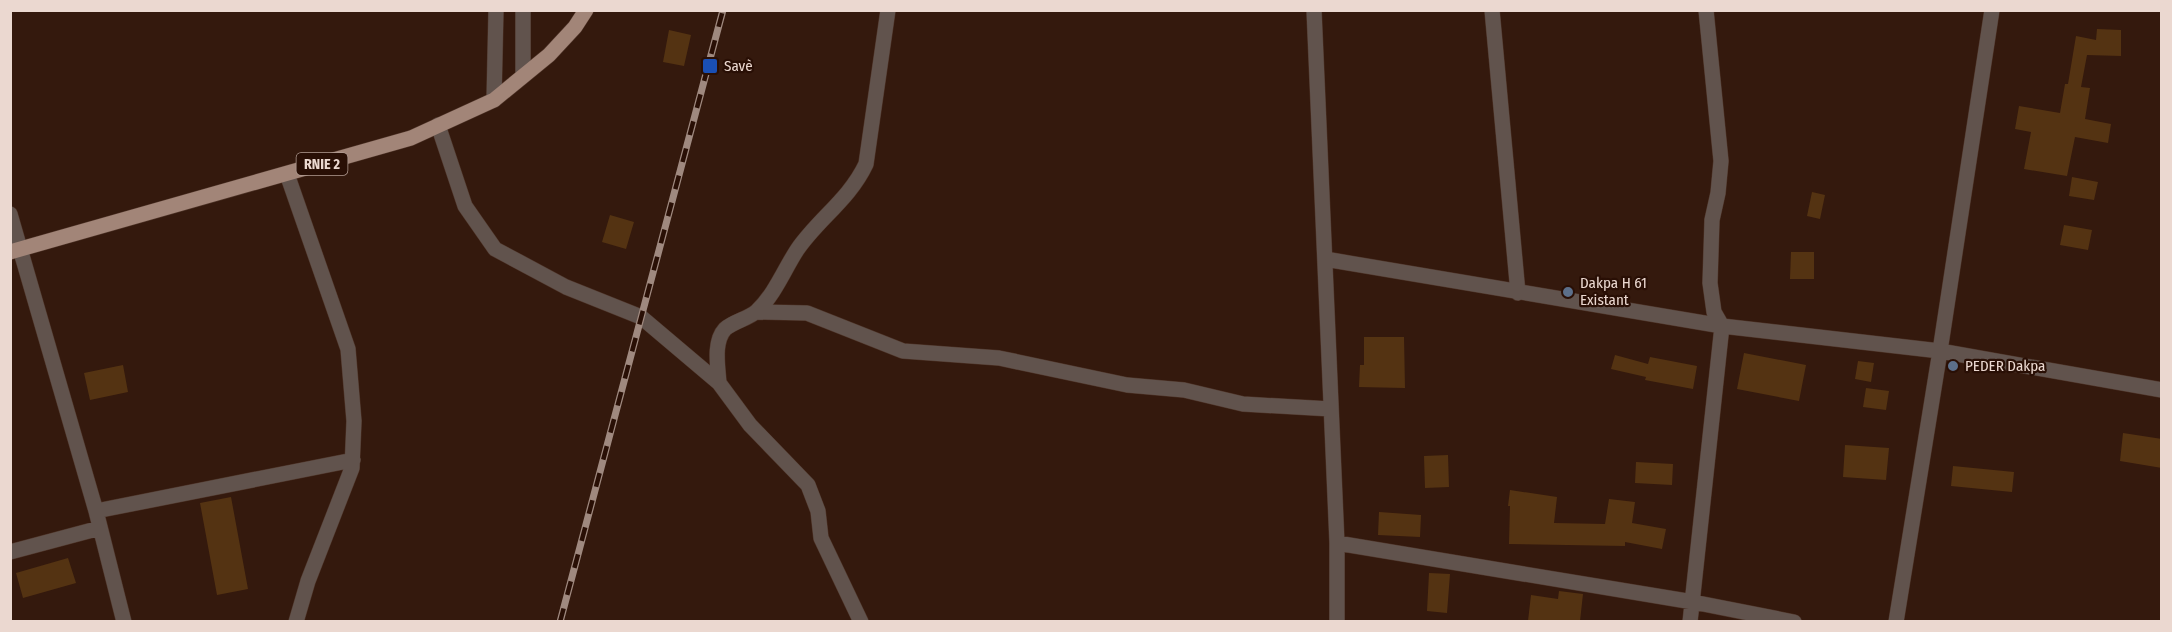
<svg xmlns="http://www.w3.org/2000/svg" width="2172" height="632" font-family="'Fira Sans Condensed',sans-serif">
	<rect width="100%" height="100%" fill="#34190d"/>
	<path fill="#543312" d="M 2097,29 L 2121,30 L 2121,56 L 2087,55 L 2081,87 L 2090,88 L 2085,119 L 2111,124 L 2108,143 L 2075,137 L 2067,176 L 2024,169 L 2031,132 L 2015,129 L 2019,106 L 2060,113 L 2065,84 L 2068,84 L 2076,36 L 2096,40 Z
		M 669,30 L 691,35 L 684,66 L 663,62 Z
		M 2072,177 L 2098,182 L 2094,200 L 2069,196 Z
		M 1812,192 L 1825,195 L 1820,219 L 1807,216 Z
		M 610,215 L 634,222 L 626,249 L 602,242 Z
		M 2064,225 L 2092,230 L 2088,250 L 2060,245 Z
		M 1791,252 L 1814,252 L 1814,279 L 1790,279 Z
		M 1364,337 L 1404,337 L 1405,388 L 1359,387 L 1360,365 L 1364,365 Z
		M 1744,353 L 1806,365 L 1799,401 L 1737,389 Z
		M 1615,355 L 1648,364 L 1650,357 L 1697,366 L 1693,389 L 1645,380 L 1646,377 L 1611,369 Z
		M 1858,361 L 1874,363 L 1871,382 L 1855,379 Z
		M 123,365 L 128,392 L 90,400 L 84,373 Z
		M 1866,388 L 1889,391 L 1886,410 L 1863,407 Z
		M 2123,433 L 2162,439 L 2162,468 L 2120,461 Z
		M 1845,445 L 1889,448 L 1886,480 L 1843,477 Z
		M 1448,455 L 1449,487 L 1425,488 L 1424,456 Z
		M 1636,462 L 1673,464 L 1672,485 L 1635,483 Z
		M 1953,466 L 2014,472 L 2012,492 L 1951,486 Z
		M 1510,490 L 1557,497 L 1554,523 L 1605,524 L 1609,499 L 1635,502 L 1632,523 L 1666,529 L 1662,549 L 1625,542 L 1625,546 L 1509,544 L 1510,506 L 1508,506 Z
		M 231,497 L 248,589 L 217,595 L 200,503 Z
		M 1379,512 L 1421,515 L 1420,537 L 1378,535 Z
		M 68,558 L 76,583 L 23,598 L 16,573 Z
		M 1429,573 L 1450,574 L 1447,613 L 1427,611 Z
		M 1559,591 L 1583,594 L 1580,621 L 1528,621 L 1531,595 L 1558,599 Z"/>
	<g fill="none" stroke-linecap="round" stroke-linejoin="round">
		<defs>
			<path id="street" d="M 1314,10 L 1337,543 L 1337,622
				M 1492,10 L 1518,293
				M 523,76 L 523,10
				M 494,100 L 496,10
				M 438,125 L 465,206 L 495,249 L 566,287 L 641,317 L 719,383 L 750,425 L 808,485 L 818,511 L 821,538 L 861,622
				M 287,174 L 348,349 L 354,421 L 352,468 L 308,581 L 296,622
				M 10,214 L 96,511 L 124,622
				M 1325,259 L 1722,326 L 1940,351 L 2162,390
				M 757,312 L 807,313 L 903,351 L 999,358 L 1127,385 L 1184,390 L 1243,404 L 1331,409
				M 719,383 C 718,367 713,342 725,329 C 734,321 748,319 757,311 C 775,294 784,270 797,250 C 818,219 849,200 866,164 L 888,10
				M 96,511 L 353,460
				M 1337,543 L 1693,602 L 1794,622
				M 10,552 L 100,528
				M 1690,622 L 1722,326 L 1714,312 L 1710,283 L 1712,220 L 1718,193 L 1721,161 L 1706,10
				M 1896,622 L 1940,351 L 1992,10"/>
			<path id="primary" d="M 10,252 L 411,138 L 494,100 L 549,55 L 575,27 L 586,10"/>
		</defs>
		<use href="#street" stroke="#4e3428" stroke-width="16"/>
		<use href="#primary" stroke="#4e3428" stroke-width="16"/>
		<use href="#street" stroke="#61534d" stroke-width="15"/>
		<use href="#primary" stroke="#a28578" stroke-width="15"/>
		<defs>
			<path id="rail" d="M 560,622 L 723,10"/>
		</defs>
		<use href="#rail" stroke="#9f897f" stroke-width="7"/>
		<use href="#rail" stroke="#290f05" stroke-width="4.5" stroke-dasharray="14" stroke-linecap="butt"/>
	</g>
	<rect fill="#1a4fb4" stroke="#290f05" stroke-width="2" x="702" y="58" width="16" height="16" rx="3"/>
	<g fill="#5c6f8a" stroke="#290f05" stroke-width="2">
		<circle cx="1568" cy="292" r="6"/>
		<circle cx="1953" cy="366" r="6"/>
	</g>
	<g text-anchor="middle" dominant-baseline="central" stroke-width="4.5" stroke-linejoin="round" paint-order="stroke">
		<rect fill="#290f05" stroke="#b19c93" stroke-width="1.5" x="296.5" y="153" width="51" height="22" rx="4.5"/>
		<g font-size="14" font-weight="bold" fill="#ebd8d0">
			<text x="322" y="164">RNIE 2</text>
		</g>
		<g font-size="15" fill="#ebd8d0" stroke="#290f05" text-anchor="start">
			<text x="724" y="66">Savè</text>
			<text x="1580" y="283">Dakpa H 61<tspan x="1580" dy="17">Existant</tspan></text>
			<text x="1965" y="366">PEDER Dakpa</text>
		</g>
	</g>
	<rect width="2172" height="632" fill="none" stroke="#ebd8d0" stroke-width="24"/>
</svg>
